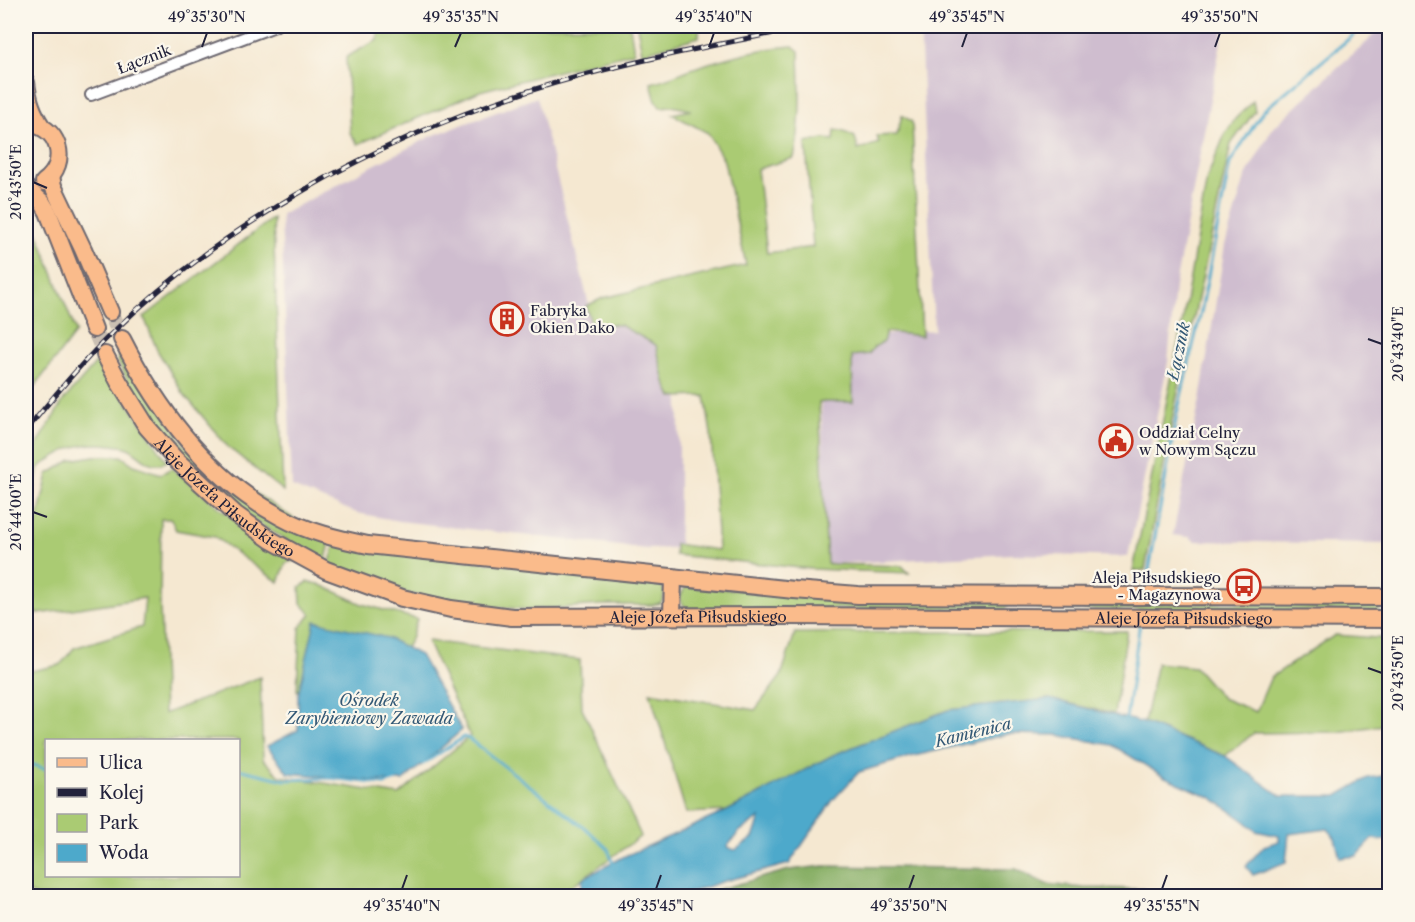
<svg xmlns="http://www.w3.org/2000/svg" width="1415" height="922" font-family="'Libre Caslon Text',serif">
	<rect width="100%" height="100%" fill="#fbf7ec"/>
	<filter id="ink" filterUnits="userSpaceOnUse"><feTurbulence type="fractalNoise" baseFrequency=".0167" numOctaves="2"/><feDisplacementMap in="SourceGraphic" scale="12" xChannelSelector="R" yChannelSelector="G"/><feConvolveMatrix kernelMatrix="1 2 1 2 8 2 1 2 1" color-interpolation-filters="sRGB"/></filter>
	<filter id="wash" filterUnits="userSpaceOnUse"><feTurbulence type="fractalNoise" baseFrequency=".008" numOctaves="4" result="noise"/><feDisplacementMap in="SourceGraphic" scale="24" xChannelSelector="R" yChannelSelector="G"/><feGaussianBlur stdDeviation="1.35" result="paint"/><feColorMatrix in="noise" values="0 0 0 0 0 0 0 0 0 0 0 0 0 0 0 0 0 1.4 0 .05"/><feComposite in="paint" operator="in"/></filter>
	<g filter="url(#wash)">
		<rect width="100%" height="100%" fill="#f5e8d1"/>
		<path fill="#cfbdcf" d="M 920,26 L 1224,26 L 1175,286 L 1168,362 L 1128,557 L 1012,554 L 827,564 L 819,342 L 934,330 Z
			M 1381,26 L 1390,26 L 1389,544 L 1195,541 L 1189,537 L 1173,535 L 1201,394 L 1225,245 L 1245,178 L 1272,129 L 1339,66 L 1367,42 Z
			M 537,97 L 594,325 L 607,324 L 671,306 L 679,405 L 679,548 L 647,549 L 399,521 L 357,513 L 292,487 L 281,215 L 368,168 L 434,135 Z"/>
		<path fill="#aacb73" stroke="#667657" stroke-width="1.5" fill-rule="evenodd" d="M 378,26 L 630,26 L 634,52 L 480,91 L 358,144 L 350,133 L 346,57 L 378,40 Z
			M 637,26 L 699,26 L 699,37 L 642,53 Z
			M 793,46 L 799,51 C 800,87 802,123 794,158 L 757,169 L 767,253 L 813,247 L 806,143 L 823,139 L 834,140 L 835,130 L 842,131 L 855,137 L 858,150 L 879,143 L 877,136 L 897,135 L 902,115 L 912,122 L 922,336 L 886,332 L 883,342 L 874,347 L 869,354 L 852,356 L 853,402 L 819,402 L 827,564 L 902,566 L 909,573 L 811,569 L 675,555 L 675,544 L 718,550 L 711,434 L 705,396 L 672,397 L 665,382 L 656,345 L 620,325 L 591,323 L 586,306 L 603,298 L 746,265 L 724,161 L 708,133 L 672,114 L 691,110 L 672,106 L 660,107 L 655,98 L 651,83 C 668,79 684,71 700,66 C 731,56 761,48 793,46 Z
			M 1253,101 L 1255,111 L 1231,144 L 1173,415 L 1145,570 L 1133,571 L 1183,319 L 1207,178 L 1225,134 L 1235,119 Z
			M 273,218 L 283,491 L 228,447 L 183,393 L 157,350 L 144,317 Z
			M 26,223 L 34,224 L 76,332 L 26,398 Z
			M 118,344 L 185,446 L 330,543 L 325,563 L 256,522 L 179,455 L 142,408 L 118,362 L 119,354 Z
			M 96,363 L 104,368 L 167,461 C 150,472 141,453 126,447 C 122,446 117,446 112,445 C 80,441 64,449 38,468 L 26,536 L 26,464 L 63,401 Z
			M 94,456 L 121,456 L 134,465 L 161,474 L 172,468 L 221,509 L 293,561 L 286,563 L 279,582 L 256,567 L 215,537 L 176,530 L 171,519 L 161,519 L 160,606 L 164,714 L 260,677 L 263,759 L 280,776 L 399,795 L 470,736 L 427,641 L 580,660 L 582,708 L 641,836 L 569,888 L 535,896 L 36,896 L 26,891 L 26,672 L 60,665 L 74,648 L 142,627 L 145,598 L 39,614 L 27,610 L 35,599 L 27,583 L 33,556 L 35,531 L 48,474 L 71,460 ZM 46,740 L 238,740 L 238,876 L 46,876 Z
			M 335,544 L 660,583 C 665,590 666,597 660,603 L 653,605 L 601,605 L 534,610 L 471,605 L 409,594 L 329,565 Z
			M 308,582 L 319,584 L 362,604 L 417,619 L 411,639 L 401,656 L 322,680 L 297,691 L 300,628 L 311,614 L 301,603 L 300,587 Z
			M 686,587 L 1010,602 L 1005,609 L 690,609 C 678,604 678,596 686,587 Z
			M 1035,603 L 1377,604 L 1380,609 L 1379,611 L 1040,609 Z
			M 1127,631 L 1114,714 L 1050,699 L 948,710 L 833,755 L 727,811 L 686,813 L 650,692 L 755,710 L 781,676 L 795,633 Z
			M 1335,635 L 1389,639 L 1389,724 L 1338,732 L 1254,733 L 1225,756 L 1144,723 L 1157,663 L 1195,667 L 1222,698 L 1256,712 L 1271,677 Z"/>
		<path fill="#87af65" stroke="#546850" stroke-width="1.5" d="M 823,866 L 1016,869 L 1046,884 L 1084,888 L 1143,889 L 1149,896 L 706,896 L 705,893 L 789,870 Z"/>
		<path fill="#4da9cb" stroke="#386683" stroke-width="1.5" fill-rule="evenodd" d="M 315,621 L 388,638 L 420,655 L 462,730 L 403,781 L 374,781 L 288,773 L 267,746 L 298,730 L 298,695 Z
			M 1050,699 L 1144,723 L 1225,756 L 1281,796 L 1337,796 L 1368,778 L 1389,775 L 1389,841 L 1373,839 L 1357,856 L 1340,858 L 1335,838 L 1328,829 L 1289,834 L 1286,862 L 1253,875 L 1246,866 L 1264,846 L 1279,841 L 1279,836 L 1256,831 L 1246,822 L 1212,798 L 1163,776 L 1112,745 L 1057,735 L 1008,734 L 910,757 L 859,772 L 833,800 L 789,864 L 721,882 L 680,896 L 571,896 L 582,886 L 582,879 L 623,857 L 727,811 L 833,755 L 948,710 ZM 760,818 L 753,838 L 735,850 L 727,847 L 740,831 Z"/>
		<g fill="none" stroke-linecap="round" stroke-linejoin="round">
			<path stroke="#4da9cb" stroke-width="3" d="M 1145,592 L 1177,413 L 1201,312 L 1230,163 L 1263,111 L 1364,26
				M 1126,719 L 1140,622
				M 26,759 L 33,765 L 46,769
				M 423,764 L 464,737 L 469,739 L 590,832 L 608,849 L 613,864
				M 238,769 L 285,780 L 329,778 L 384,784 L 396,780"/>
		</g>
	</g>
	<g filter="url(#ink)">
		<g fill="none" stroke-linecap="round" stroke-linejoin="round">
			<path stroke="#cbc0b3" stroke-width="16" stroke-dasharray="16 8" stroke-linecap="butt" d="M 110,312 L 122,339
				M 94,329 L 105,355"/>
			<defs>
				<path id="minor" d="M 91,95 L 275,26"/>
				<g id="primary">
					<path d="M 26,82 C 28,100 32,112 42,127"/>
					<path d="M 26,124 C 58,123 71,163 44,182"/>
					<path d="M 51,176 L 53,186 L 83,249 L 110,312"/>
					<path d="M 26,188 L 42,202 L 48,212 L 94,329"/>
					<path d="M 122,339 C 158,410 209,479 281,517 C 308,532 338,539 368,545 L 794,590 L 858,595 L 1390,597"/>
					<path id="s1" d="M 105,355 L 119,382 L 147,427 L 176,460 L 235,514 L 271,540 L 326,570 L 402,598 L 451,609 L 512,617 L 785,616 L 1390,619"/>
					<path d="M 672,616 L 673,577"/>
				</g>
			</defs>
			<use href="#minor" stroke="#6c6770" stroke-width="14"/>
			<use href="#primary" stroke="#6c6770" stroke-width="20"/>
			<use href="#minor" stroke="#fff" stroke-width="10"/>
			<use href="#primary" stroke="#fabb8b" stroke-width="16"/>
			<defs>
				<path id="rail" d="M 26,431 C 52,398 79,366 109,336 C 223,223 378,140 529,91 C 620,62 715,46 807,26"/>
			</defs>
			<use href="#rail" stroke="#22223b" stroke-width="5"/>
			<use href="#rail" stroke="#fbf7ec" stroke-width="3" stroke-dasharray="9" stroke-linecap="butt"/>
		</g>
	</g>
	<path fill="none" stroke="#22223b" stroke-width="2" d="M 202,47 L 207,33M 455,47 L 461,33M 709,47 L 714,33M 962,47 L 967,33M 1215,47 L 1220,33M 33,182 L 47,188M 1368,339 L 1382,344M 33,512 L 47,517M 1368,668 L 1382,673M 402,889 L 407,875M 656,889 L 661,875M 909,889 L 914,875M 1162,889 L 1167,875"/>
	<defs>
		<symbol id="building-ring" viewBox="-11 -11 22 22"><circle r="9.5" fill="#fbf7ec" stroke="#c8321e" stroke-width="1.5"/><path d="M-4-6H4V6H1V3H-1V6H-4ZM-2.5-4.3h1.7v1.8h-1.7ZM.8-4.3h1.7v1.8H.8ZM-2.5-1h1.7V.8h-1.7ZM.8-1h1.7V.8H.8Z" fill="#c8321e"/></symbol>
		<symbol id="civic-ring" viewBox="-11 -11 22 22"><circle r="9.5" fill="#fbf7ec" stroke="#c8321e" stroke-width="1.5"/><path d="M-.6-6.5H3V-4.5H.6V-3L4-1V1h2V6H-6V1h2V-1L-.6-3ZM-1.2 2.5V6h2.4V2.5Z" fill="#c8321e"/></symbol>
		<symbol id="bus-ring" viewBox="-11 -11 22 22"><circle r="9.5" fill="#fbf7ec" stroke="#c8321e" stroke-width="1.5"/><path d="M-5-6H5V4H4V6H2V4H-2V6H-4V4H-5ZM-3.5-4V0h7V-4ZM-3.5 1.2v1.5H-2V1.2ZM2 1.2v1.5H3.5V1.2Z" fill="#c8321e"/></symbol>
	</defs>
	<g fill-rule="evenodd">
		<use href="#building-ring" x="488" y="300" width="38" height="38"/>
		<use href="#civic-ring" x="1097" y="422" width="38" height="38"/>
		<use href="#bus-ring" x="1225" y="567" width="38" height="38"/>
	</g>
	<g text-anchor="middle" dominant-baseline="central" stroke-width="4.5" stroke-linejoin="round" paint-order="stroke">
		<g font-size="15" fill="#22223b" stroke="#fbf7ec">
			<text transform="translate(144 59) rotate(-21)">Łącznik</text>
			<text stroke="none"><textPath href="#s1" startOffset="189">Aleje Józefa Piłsudskiego</textPath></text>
			<text stroke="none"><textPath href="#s1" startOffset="693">Aleje Józefa Piłsudskiego</textPath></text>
			<text stroke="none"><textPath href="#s1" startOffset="1179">Aleje Józefa Piłsudskiego</textPath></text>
		</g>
		<g font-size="15" fill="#22223b" stroke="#fbf7ec" text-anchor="start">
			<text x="530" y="310">Fabryka<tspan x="530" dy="17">Okien Dako</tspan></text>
			<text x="1139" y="432">Oddział Celny<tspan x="1139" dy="17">w Nowym Sączu</tspan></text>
			<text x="1221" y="577" text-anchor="end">Aleja Piłsudskiego<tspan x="1221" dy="17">- Magazynowa</tspan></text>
		</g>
		<g font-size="16" font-style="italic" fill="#335875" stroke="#fbf7ec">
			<text transform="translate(1178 351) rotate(-78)">Łącznik</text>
			<text x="369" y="700">Ośrodek<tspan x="369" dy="18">Zarybieniowy Zawada</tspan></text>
			<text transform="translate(973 732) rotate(-14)">Kamienica</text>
		</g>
	</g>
	<rect width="1415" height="922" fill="none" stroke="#fbf7ec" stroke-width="66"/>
	<rect x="45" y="739" width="195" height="138" fill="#fbf7ec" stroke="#a4a2a5" stroke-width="1.5"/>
	<rect x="57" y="758" width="30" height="9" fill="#fabb8b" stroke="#a4a2a5" stroke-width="1.5"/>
	<text x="99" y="769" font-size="18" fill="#22223b">Ulica</text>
	<rect x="57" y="788" width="30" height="9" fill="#22223b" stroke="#a4a2a5" stroke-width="1.5"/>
	<text x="99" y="799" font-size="18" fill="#22223b">Kolej</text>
	<rect x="57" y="814" width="30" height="18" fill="#aacb73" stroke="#a4a2a5" stroke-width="1.5"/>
	<text x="99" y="829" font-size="18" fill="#22223b">Park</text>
	<rect x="57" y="844" width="30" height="18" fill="#4da9cb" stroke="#a4a2a5" stroke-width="1.5"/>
	<text x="99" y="859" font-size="18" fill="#22223b">Woda</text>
	<rect x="33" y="33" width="1349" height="856" fill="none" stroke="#22223b" stroke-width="2"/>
	<g font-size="15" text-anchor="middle" fill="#22223b">
		<text x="207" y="22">49°35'30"N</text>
		<text x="461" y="22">49°35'35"N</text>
		<text x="714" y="22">49°35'40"N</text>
		<text x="967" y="22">49°35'45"N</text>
		<text x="1220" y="22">49°35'50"N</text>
		<text transform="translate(16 182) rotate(-90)" y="5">20°43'50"E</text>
		<text transform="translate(1398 344) rotate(-90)" y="5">20°43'40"E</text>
		<text transform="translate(16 512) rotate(-90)" y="5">20°44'00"E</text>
		<text transform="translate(1398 673) rotate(-90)" y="5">20°43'50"E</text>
		<text x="402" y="911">49°35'40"N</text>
		<text x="656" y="911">49°35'45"N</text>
		<text x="909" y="911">49°35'50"N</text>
		<text x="1162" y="911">49°35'55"N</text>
	</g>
</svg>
